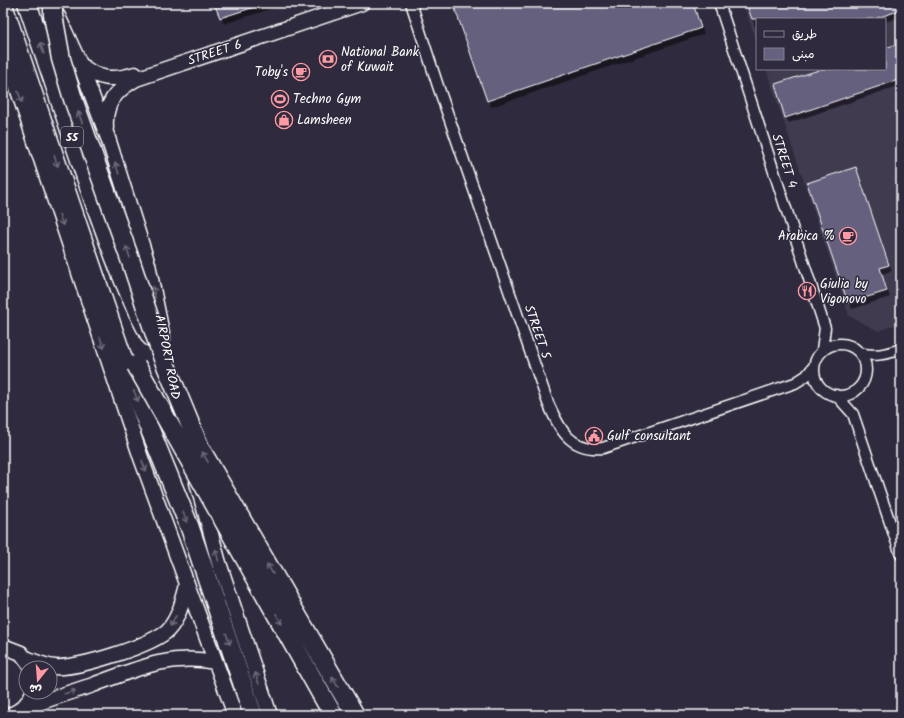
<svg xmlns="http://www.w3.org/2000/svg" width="904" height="718" font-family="Kalam,'Playpen Sans Arabic',sans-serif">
	<rect width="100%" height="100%" fill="#2f2a3d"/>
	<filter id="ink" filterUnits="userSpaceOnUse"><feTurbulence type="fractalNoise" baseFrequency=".025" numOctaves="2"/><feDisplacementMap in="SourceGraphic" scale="8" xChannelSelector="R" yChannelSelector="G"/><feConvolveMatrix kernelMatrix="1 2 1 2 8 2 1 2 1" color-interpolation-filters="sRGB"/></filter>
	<g filter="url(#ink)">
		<path fill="#3f3a50" d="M 743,3 L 901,3 L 901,323 L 878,331 L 849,316 L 766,69 L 885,69 L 885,19 L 757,19 L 757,43 Z"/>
		<path fill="#0007" d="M 215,3 L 289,3 L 224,24 Z
			M 454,3 L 693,3 L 704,34 L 491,107 Z
			M 747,3 L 901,3 L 901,17 L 885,22 L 885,19 L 757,19 L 757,33 Z
			M 901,44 L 901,85 L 789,123 L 786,118 L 825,69 L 885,69 L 885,49 Z
			M 3,168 L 7,176 L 3,177 Z
			M 855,168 L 892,271 L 882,274 L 890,297 L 852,309 L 808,184 Z"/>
		<path fill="#65617e" stroke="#fff" d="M 214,3 L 261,3 L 261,5 L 220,18 Z
			M 453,3 L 693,3 L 701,28 L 487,101 Z
			M 746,3 L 901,3 L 901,10 L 874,19 L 752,19 Z
			M 901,43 L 901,79 L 785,118 L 775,84 L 822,69 L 885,69 L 885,48 Z
			M 856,167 L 889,265 L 880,268 L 887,291 L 848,303 L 807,183 Z"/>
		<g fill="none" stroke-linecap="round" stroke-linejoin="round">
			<defs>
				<path id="street" d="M 411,3 L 438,86 L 548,403 C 560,430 570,451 603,448 L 795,383 L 806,376 L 814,366
					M 719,3 L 825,328 L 822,350
					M814 370a26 26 0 1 1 52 0a26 26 0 1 1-52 0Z
					M 860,353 C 875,357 886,354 901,349
					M 836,395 L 853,414 L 901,555"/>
				<path id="secondary" d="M 58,16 L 80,64 L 108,138 L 148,264 L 163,338
					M 3,46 L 141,458 L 235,715
					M 80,64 C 98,80 113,81 135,74
					M 106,128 C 104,104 116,90 136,79 L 362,3
					M 197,483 L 219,563 L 270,715
					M 3,646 L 21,653 L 31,666
					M 26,658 C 36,662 45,666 55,667 C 77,669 153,645 168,630 C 179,618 183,600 187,585
					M 21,710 C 44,700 69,693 93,685 C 134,670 169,653 214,662
					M 10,715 C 21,711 29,703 33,692"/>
				<path id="highway" d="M 27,3 C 50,70 72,137 95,204 C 112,250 127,295 151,337
					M 3,5 L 133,388 L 190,528 L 253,715"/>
			</defs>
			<use href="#street" stroke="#fff" stroke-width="13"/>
			<use href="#secondary" stroke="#fff" stroke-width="17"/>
			<use href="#highway" stroke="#fff" stroke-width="21"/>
			<use href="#street" stroke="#2f2a3d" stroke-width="10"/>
			<use href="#secondary" stroke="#2f2a3d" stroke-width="14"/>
			<use href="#highway" stroke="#2f2a3d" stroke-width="18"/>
			<defs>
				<path id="highway-bridge" d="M 53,3 L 53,15 L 61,59 L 73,99 L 131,262 L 162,356 L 200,448 L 355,715
					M 136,365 L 333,715"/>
			</defs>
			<use href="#highway-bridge" stroke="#fff" stroke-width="21" stroke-linecap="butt"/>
			<use href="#highway-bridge" stroke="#2f2a3d" stroke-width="18"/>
		</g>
		<defs><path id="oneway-shaft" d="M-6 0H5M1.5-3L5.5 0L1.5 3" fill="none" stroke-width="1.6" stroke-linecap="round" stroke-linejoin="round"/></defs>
		<g stroke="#6d6a77">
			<use href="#oneway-shaft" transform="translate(42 48) rotate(-108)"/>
			<use href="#oneway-shaft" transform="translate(20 97) rotate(71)"/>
			<use href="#oneway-shaft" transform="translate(80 117) rotate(-110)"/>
			<use href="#oneway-shaft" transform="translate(56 161) rotate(71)"/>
			<use href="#oneway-shaft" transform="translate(117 168) rotate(-108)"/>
			<use href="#oneway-shaft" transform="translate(61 220) rotate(71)"/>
			<use href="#oneway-shaft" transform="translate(128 252) rotate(-110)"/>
			<use href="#oneway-shaft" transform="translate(154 292) rotate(-101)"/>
			<use href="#oneway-shaft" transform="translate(102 343) rotate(71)"/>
			<use href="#oneway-shaft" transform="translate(136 396) rotate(68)"/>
			<use href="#oneway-shaft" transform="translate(205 457) rotate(-120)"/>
			<use href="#oneway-shaft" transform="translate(144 466) rotate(70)"/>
			<use href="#oneway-shaft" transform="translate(185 517) rotate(68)"/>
			<use href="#oneway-shaft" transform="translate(217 555) rotate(-105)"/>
			<use href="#oneway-shaft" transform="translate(270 569) rotate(-120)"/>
			<use href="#oneway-shaft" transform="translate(279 619) rotate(61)"/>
			<use href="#oneway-shaft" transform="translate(173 621) rotate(119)"/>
			<use href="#oneway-shaft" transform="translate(228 639) rotate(71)"/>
			<use href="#oneway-shaft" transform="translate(257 678) rotate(-108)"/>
			<use href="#oneway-shaft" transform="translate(335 682) rotate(-121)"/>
			<use href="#oneway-shaft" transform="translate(70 692) rotate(-17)"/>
		</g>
	</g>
	<defs>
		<symbol id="bank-ring" viewBox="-11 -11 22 22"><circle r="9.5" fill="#2f2a3d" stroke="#ff9aa2" stroke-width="1.5"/><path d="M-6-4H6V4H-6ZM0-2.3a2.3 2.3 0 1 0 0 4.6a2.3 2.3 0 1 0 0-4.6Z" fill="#ff9aa2"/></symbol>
		<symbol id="cafe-ring" viewBox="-11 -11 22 22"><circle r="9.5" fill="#2f2a3d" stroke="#ff9aa2" stroke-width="1.5"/><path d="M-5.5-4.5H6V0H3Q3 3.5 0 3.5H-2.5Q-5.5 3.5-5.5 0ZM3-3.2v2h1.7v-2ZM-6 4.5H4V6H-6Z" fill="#ff9aa2"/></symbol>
		<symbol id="stadium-ring" viewBox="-11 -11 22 22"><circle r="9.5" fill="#2f2a3d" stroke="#ff9aa2" stroke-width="1.5"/><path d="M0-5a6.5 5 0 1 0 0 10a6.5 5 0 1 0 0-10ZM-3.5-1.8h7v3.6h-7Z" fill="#ff9aa2"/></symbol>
		<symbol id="shop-ring" viewBox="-11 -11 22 22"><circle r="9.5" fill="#2f2a3d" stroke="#ff9aa2" stroke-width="1.5"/><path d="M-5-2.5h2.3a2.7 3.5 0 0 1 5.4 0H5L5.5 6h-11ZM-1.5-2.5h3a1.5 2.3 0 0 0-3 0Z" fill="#ff9aa2"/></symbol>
		<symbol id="restaurant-ring" viewBox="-11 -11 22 22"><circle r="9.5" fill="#2f2a3d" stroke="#ff9aa2" stroke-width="1.5"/><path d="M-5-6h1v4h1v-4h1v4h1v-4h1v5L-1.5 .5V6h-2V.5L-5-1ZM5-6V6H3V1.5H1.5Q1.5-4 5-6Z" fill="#ff9aa2"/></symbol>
		<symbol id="civic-ring" viewBox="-11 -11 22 22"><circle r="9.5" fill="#2f2a3d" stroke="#ff9aa2" stroke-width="1.5"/><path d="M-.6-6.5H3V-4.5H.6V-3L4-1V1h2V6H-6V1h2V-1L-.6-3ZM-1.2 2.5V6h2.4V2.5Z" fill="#ff9aa2"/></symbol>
	</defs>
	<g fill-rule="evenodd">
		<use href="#bank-ring" x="318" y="49" width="20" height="20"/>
		<use href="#cafe-ring" x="291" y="62" width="20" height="20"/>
		<use href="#stadium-ring" x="270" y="89" width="20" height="20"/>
		<use href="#shop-ring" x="274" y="110" width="20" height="20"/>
		<use href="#cafe-ring" x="838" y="226" width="20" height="20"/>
		<use href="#restaurant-ring" x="797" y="281" width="20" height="20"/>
		<use href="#civic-ring" x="584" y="426" width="20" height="20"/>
	</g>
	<g text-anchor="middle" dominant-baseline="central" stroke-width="3" stroke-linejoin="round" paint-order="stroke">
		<rect fill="#2f2a3d" stroke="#c1bfc5" stroke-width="1" x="61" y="127" width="22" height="20" rx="3"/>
		<g font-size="12" font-weight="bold" fill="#fff">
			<text x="72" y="137">55</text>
		</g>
		<g font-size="13" fill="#fff" stroke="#2f2a3d" text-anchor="start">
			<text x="341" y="52">National Bank<tspan x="341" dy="15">of Kuwait</tspan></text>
			<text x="288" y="72" text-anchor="end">Toby's</text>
			<text x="293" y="99">Techno Gym</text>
			<text x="297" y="120">Lamsheen</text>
			<text x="835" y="236" text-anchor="end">Arabica %</text>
			<text x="820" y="284">Giulia by<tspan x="820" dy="15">Vigonovo</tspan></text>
			<text x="607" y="436">Gulf consultant</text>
		</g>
		<g font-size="13" fill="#fff" stroke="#2f2a3d">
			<text transform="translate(215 53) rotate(-18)">STREET 6</text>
			<text transform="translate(784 161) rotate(72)">STREET 4</text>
			<text transform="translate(537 332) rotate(71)">STREET 5</text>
			<text transform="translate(167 357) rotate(79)">AIRPORT ROAD</text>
		</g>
	</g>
	<rect width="904" height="718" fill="none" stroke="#2f2a3d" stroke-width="16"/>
	<rect x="8" y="8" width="888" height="702" fill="none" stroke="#fff" stroke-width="1.5" filter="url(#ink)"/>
	<rect x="756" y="18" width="130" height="52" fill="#2f2a3d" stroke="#827f8b"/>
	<rect x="764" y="31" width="20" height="6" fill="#2f2a3d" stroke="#827f8b"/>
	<text x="792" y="38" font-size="12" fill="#ffffff">طريق</text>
	<rect x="764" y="48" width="20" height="12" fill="#65617e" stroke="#827f8b"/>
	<text x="792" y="58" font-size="12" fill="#ffffff">مبنى</text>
	<g transform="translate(38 680) rotate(197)"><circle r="19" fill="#2f2a3d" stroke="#827f8b"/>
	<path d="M0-3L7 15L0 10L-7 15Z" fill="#ff9aa2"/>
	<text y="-6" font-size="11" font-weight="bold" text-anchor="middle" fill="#ffffff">ش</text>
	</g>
</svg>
